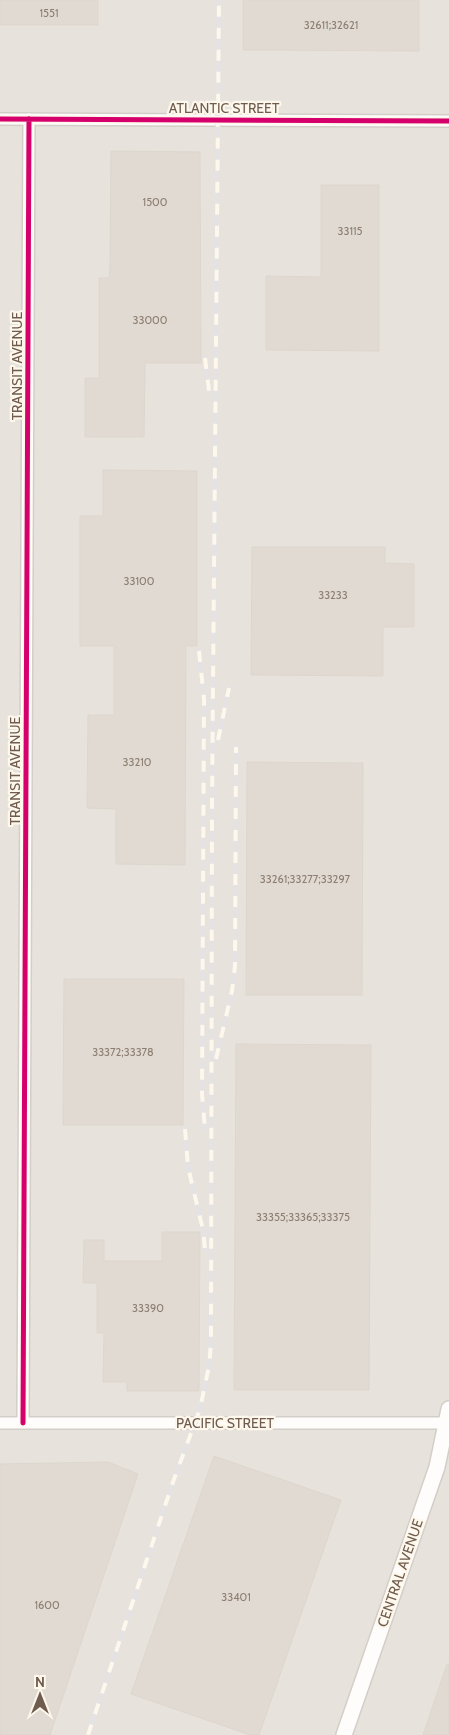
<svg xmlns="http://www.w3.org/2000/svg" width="449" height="1735" font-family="Cabin,sans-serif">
	<rect width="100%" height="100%" fill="#f5f2ea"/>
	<path fill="#e7e2db" d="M 0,0 L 449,0 L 449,1735 L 0,1735 Z"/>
	<path fill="#e0dad2" stroke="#ddd6cd" d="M 0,0 L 98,0 L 98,25 L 0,25 Z
		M 243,0 L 419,0 L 419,51 L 243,50 Z
		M 111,151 L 200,152 L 201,363 L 145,363 L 144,437 L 85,437 L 85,378 L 99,378 L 99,278 L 109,278 L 110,268 Z
		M 321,185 L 379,185 L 379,351 L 266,350 L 266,276 L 321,277 Z
		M 103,470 L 197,471 L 197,646 L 186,646 L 185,865 L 116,864 L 116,809 L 87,808 L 88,715 L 114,715 L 114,646 L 80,646 L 80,516 L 103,516 Z
		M 252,547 L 385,547 L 385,563 L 414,564 L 414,627 L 383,627 L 383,676 L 251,675 Z
		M 247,762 L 363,763 L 362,995 L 246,995 Z
		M 64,979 L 184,979 L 183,1125 L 63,1125 Z
		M 236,1044 L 371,1045 L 369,1390 L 234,1390 Z
		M 162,1232 L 200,1232 L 199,1391 L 127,1391 L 127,1382 L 103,1382 L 104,1333 L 97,1333 L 97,1283 L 83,1283 L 84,1240 L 104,1240 L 104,1261 L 162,1261 Z
		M 214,1456 L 341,1500 L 259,1735 L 250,1735 L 131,1694 Z
		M 108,1462 L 138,1474 L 50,1735 L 0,1735 L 0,1464 Z
		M 447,1664 L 449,1664 L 449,1735 L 423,1735 Z"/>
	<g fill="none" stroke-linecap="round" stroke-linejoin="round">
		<defs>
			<path id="minor" d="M 0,119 L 449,121
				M 0,1423 L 449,1423
				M 23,1423 L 29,119"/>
			<path id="tertiary" d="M 344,1735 L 437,1467 L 449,1409"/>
		</defs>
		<use href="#minor" stroke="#d3cec8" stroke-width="14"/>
		<use href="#tertiary" stroke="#d3cec8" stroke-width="18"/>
		<use href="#minor" stroke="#fefdfc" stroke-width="11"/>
		<use href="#tertiary" stroke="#fefdfc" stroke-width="15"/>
		<defs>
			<path id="rail" d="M 205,358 L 209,391
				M 199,651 L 204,699 L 202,1094 L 205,1129
				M 218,740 L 229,688
				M 216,1059 L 232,991 L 235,966 L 236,747
				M 185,1129 L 188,1167 L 203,1230 L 205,1249
				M 88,1735 L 173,1482 L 200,1409 L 209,1366 L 211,1343 L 212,802 L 219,0"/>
		</defs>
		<use href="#rail" stroke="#e4e2e3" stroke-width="5.5"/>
		<use href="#rail" stroke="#fdf7ec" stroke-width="4" stroke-dasharray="11" stroke-linecap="butt"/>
		<defs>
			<path id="cycleway" d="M 0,119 L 449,121
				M 23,1423 L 29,119"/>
		</defs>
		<use href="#cycleway" stroke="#fdf7ec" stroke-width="8"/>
		<use href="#cycleway" stroke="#d6006c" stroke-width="5"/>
	</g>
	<g text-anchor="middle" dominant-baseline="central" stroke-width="4.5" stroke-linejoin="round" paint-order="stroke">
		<g font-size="11" fill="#8d7e71">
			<text x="49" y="13">1551</text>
			<text x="331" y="25">32611;32621</text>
			<text x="155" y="202">1500</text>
			<text x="350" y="231">33115</text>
			<text x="150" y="320">33000</text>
			<text x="139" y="581">33100</text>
			<text x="333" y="595">33233</text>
			<text x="137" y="762">33210</text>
			<text x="305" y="879">33261;33277;33297</text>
			<text x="123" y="1052">33372;33378</text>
			<text x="303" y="1217">33355;33365;33375</text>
			<text x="148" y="1308">33390</text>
			<text x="236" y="1597">33401</text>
			<text x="47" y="1605">1600</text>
		</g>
		<g font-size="14" fill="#6f5c4e" stroke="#fdf7ec">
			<text x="224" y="108">ATLANTIC STREET</text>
			<text transform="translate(17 366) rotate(-90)">TRANSIT AVENUE</text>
			<text transform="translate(15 771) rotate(-90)">TRANSIT AVENUE</text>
			<text x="225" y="1423">PACIFIC STREET</text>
			<text transform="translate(400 1573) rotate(-71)">CENTRAL AVENUE</text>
		</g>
	</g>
	<g transform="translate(40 1695)" stroke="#fdf7ec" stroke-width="4" paint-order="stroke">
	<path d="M0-4L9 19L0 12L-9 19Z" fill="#6f5c4e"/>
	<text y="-8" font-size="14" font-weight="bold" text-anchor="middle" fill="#6f5c4e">N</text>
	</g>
</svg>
